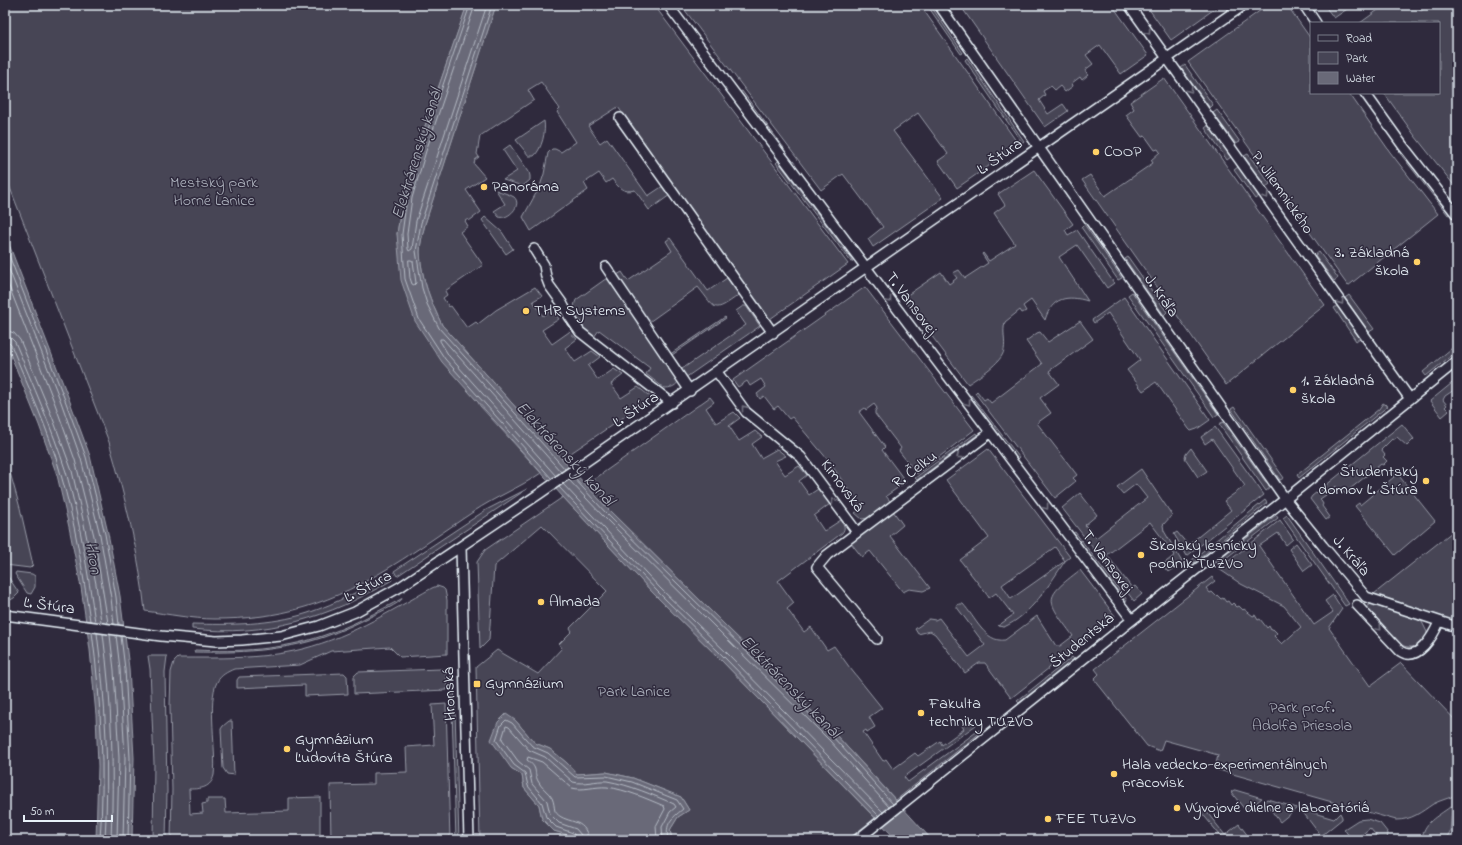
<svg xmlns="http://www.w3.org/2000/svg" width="1462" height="845" font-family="'Indie Flower',sans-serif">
	<rect width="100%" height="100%" fill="#2f2a3d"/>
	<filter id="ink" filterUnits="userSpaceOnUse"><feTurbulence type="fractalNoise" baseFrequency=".025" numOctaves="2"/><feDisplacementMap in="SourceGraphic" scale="8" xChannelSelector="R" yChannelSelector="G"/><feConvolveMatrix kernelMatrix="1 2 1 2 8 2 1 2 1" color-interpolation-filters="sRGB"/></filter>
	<g filter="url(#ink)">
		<path fill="#464455" stroke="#979aa6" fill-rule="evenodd" d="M 5,5 L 467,5 L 417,149 L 403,196 L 397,234 L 480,406 L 541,473 C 519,488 495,497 473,512 C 420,547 366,589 305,607 C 276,616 244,619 215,619 C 192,619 168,614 145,611 C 139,553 125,497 109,442 L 5,175 Z
			M 496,5 L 654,5 L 848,264 L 770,319 L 618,107 L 588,126 L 600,143 L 607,138 L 648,196 L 663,186 L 670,195 L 649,210 L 635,190 C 623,193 619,188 612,179 L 606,183 L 599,173 L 584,183 L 588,190 L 531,231 L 523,217 L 540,186 L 544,174 L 548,153 L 552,149 L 555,149 L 561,152 L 576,142 L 557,112 L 560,109 L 541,82 L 528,90 L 534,100 L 480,136 L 477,154 L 479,157 L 475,160 L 474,164 L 485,177 L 466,190 L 481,212 L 469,221 L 468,219 L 465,221 L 468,226 L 460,232 L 483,265 L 445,291 L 447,295 L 443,298 L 449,307 L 451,306 L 467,328 L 476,322 L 478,324 L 496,310 L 535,287 L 542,296 L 533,301 L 543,316 L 552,310 L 559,319 L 542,330 L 552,344 L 569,332 L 577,339 L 565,348 L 575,362 L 592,351 L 600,357 L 588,366 L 598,380 L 614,369 L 623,375 L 611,384 L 621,398 L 638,387 L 652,398 L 562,459 L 442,325 C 431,302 421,278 420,252 C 420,243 423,233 425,224 Z
			M 681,5 L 920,5 L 1019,145 L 957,188 L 938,161 L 948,154 L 918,113 L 893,131 L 943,198 L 873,247 L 868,239 L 883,227 L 843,174 L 821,190 Z
			M 927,5 L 930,5 L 963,53 L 961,54 Z
			M 960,5 L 1112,5 L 1148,55 L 1121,74 L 1100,45 L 1086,55 L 1093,64 L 1085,70 L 1088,75 L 1082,80 L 1080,77 L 1072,83 L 1073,86 L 1065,92 L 1060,86 L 1055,90 L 1051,86 L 1043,91 L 1045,95 L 1039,100 L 1048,114 L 1063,104 L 1068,111 L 1045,127 Z
			M 1146,5 L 1220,5 L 1171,40 Z
			M 1268,5 L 1287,5 L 1311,39 L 1311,93 L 1349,93 L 1390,152 L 1438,214 L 1348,286 L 1188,62 Z
			M 1324,5 L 1353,5 L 1334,18 Z
			M 1385,5 L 1418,5 L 1417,6 L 1421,11 L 1429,5 L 1457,5 L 1457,189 L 1415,136 L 1384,93 L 1439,93 L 1439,23 L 1360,23 Z
			M 967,58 L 1024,141 L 1022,143 L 965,60 Z
			M 1185,65 L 1213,105 L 1210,108 L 1181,68 Z
			M 1164,78 L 1325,305 L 1226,385 L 1082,180 L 1090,175 L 1105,196 L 1153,163 L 1151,160 L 1160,152 L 1158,149 L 1155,150 L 1145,136 L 1142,137 L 1126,115 L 1134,109 L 1130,102 Z
			M 742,91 L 784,148 L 783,149 L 740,92 Z
			M 1217,110 L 1240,142 L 1236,144 L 1213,113 Z
			M 544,121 C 546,131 542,149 534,156 L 529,156 L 516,140 Z
			M 1209,125 L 1231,157 L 1227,160 L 1205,128 Z
			M 510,145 L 529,172 L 530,176 L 530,180 L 523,186 L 503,180 L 517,171 L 503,150 Z
			M 1401,151 L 1450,214 L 1448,215 L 1399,152 Z
			M 1248,154 L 1270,184 L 1266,187 L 1244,156 Z
			M 778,161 L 853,261 L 851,262 L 776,163 Z
			M 1238,167 L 1259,196 L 1255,199 L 1234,170 Z
			M 1034,170 L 1073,224 L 1065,230 L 1068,235 L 1077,230 L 1114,283 L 1107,288 L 1077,245 L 1059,257 L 1088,301 C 1067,295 1052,297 1045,320 L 1031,300 L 1023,306 L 1026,311 L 1022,313 L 1020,310 L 1005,322 C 1002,333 1006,341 1004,350 C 1002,363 978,377 968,384 L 903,298 L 941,272 L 949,284 L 957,278 L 953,273 L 959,270 L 965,278 L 988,263 L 982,254 L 983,253 L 989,261 L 1015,244 L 994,213 L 1005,205 L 998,194 Z
			M 496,190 C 501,192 509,194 514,197 C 523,205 508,220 499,217 L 494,211 L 505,204 Z
			M 485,217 L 502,232 L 513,249 L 506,254 L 482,220 Z
			M 1084,224 L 1122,278 L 1118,280 L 1081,227 Z
			M 670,238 L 708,291 L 727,278 L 739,295 C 712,314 717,310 698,287 L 649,322 L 617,275 L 622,272 L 628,281 L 672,251 L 666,241 Z
			M 1319,252 L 1338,278 L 1334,281 L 1315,255 Z
			M 1128,257 L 1167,312 L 1164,315 L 1125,259 Z
			M 607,278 L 677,379 L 678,382 C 675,387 670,388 664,388 L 646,374 L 650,368 L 599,330 L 594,337 C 582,328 569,316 576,300 Z
			M 865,287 L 974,430 L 917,474 L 899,451 L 901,448 L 875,414 L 875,411 L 877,408 L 874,404 L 866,410 L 865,408 L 859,412 L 885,447 L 882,450 L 906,482 L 886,496 L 890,501 L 868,518 L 862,519 L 855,513 L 861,508 L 828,460 L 792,417 L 789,419 L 778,406 L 774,409 L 764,396 L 760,399 L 757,394 L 766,387 L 761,379 L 750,386 L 747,381 L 738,387 L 733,380 Z
			M 1132,292 L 1218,414 L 1214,417 L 1128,295 Z
			M 1349,295 L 1374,329 L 1369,332 L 1345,298 Z
			M 1124,297 L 1210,420 L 1197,429 L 1191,431 L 1189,429 L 1156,382 L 1143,391 L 1127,370 L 1140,360 L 1108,313 L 1094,323 L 1092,320 Z
			M 743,306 L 746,306 L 760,326 L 685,378 L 669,355 L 725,317 L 726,318 L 672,355 L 682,369 L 746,325 L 736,311 Z
			M 1337,306 L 1360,338 L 1356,341 L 1334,308 Z
			M 1080,321 L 1093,339 L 1049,371 L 1059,384 L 1040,398 L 1051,413 L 1037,423 L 1077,475 L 1073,478 L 1076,481 L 1055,498 L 975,393 L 977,391 L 984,400 L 987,398 L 991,403 L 1042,364 L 1026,341 L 1037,333 L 1040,332 L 1048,342 Z
			M 1457,344 L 1457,351 L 1426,376 L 1423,372 Z
			M 1457,379 L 1457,388 L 1445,396 L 1443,400 L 1447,405 L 1445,407 L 1449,411 L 1442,417 L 1430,401 Z
			M 971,395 L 1019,457 L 1017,459 L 970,397 Z
			M 710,397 L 714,402 L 706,408 L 716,423 L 734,412 L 740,418 L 729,426 L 739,441 L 755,431 L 762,437 L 752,444 L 761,458 L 777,449 L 786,456 L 775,461 L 785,475 L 799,466 L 807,475 L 799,481 L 809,495 L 818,489 L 830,504 L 814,516 L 824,531 L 841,520 C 844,525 846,528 842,533 L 778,581 L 794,603 L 787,609 L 804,632 L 811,627 L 827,650 L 834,646 L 850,668 L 882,708 L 869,717 L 875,727 L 867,732 L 866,730 L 863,732 L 883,761 L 886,759 L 893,769 L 915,753 L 918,756 L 940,741 L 942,745 L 964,729 L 962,726 L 971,720 L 976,725 L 904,777 L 908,782 L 979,730 L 981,732 L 896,800 L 836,735 L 609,510 L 586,485 Z
			M 1383,403 L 1388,406 L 1299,478 L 1297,475 L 1379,409 Z
			M 1234,407 L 1284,478 L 1280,480 L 1231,409 Z
			M 1223,422 L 1270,488 L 1266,491 L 1219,424 Z
			M 1402,424 L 1414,439 L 1407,446 L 1397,437 L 1393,440 L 1392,439 L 1381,450 L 1385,455 L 1383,457 L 1387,461 L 1383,465 L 1381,464 L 1350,489 L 1351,491 L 1346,495 L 1342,490 L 1341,491 L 1336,486 L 1330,492 L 1325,486 Z
			M 1215,427 L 1264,495 L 1187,556 L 1174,534 L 1177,532 L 1188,545 L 1231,510 L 1224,501 L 1245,486 L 1212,439 L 1205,444 L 1201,437 Z
			M 976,433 L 977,435 L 917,480 L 915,478 Z
			M 1191,448 L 1207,471 L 1198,477 L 1185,458 L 1186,454 Z
			M 988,449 L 1070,557 L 1065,561 C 1049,585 1031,615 1004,627 L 998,626 L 1013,615 L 996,593 L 989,598 L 988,596 L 960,560 L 989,538 L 946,480 ZM 1055,547 L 1065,561 L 1011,599 L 1002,585 Z
			M 5,462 L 11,476 L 20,508 L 33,565 L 30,568 L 5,565 Z
			M 1141,469 L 1172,515 L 1163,525 L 1164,531 L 1182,562 L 1168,572 L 1162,565 L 1175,555 L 1150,522 L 1107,555 L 1132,588 L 1135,586 L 1142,594 L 1134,601 L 1062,508 L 1080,493 L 1097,515 L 1085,525 L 1096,538 L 1147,498 L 1136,484 L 1123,494 L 1117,487 Z
			M 1396,472 L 1435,521 L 1395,555 L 1355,506 L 1359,503 L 1360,505 L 1394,477 L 1392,476 Z
			M 527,489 L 397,576 L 394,571 L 486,510 Z
			M 1321,489 L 1326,495 L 1320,499 L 1323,504 L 1322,506 L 1330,517 L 1326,520 L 1310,499 L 1312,496 Z
			M 563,497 L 654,594 L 721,660 L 875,818 L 847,840 L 672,840 L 670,830 L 678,817 L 689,810 L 681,797 L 633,778 L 606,772 L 577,774 L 567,763 L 550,749 L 535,743 L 515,720 L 511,768 L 522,775 L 524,788 L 539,805 L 542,819 L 554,831 L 571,836 L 574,840 L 480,840 L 476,667 L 497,650 L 538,674 L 562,648 L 559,644 L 572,631 L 570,628 L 607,591 L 542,525 L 494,566 L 489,640 L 480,649 L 477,562 L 485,550 Z
			M 1265,500 L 1267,503 L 1194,563 L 1192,560 Z
			M 893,511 L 903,525 L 890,536 L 930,588 L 923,591 L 909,589 L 903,592 L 870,551 L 862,557 L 851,543 Z
			M 1276,515 L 1278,518 L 1217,565 L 1215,563 Z
			M 1287,515 L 1349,604 L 1345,606 L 1283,518 Z
			M 1280,520 L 1293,539 L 1286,545 L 1278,533 L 1259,546 L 1314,625 L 1333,612 L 1325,601 L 1333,595 L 1342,609 L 1329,628 L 1370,686 L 1401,663 L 1457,722 L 1457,795 C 1449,798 1441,800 1433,804 C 1421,812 1412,820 1396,820 L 1215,769 L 1218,755 L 1164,740 L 1160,751 L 1147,746 L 1094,679 L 1099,674 L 1095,669 L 1212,577 L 1215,581 L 1206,588 L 1210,593 L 1212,592 L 1216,596 L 1217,595 L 1221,599 L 1223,598 L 1226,602 L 1228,601 L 1231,605 L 1233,603 L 1237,607 L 1239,606 L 1243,610 L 1244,609 L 1253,616 L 1255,615 L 1258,620 L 1260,619 L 1267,628 L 1269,626 L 1271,630 L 1273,629 L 1277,633 L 1274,636 L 1282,644 L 1301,627 L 1284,606 L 1241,584 L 1219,569 Z
			M 1457,528 L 1457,622 L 1374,594 Z
			M 1075,532 L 1127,600 L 1126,602 L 1073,533 Z
			M 1296,543 L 1312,565 L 1304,571 L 1289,549 Z
			M 1080,570 L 1115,616 L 1011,698 L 985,663 L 979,663 L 965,673 L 935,634 L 930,631 L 918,634 L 915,629 L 929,619 L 935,620 L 939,618 L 969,657 L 985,645 L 956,606 L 959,604 L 963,604 C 975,617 985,643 1005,640 L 1037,616 L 1056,646 L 1060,646 L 1073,636 C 1046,599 1042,599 1080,570 Z
			M 5,572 L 19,593 L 14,598 L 5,603 Z
			M 16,572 L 32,574 L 35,576 L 35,587 L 31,594 L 27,593 L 15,574 Z
			M 389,575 L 392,580 C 329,618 266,637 192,629 L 192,624 C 230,625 271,625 308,613 C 337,603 363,589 389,575 Z
			M 437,586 L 443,588 L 445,590 L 447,600 L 447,654 L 400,657 L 390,647 L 331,651 L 300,665 L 234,669 C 227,672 221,675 217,682 C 207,701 217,751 214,775 C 211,788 201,789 189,789 L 190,814 L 203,813 L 202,804 L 207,803 L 207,799 L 225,799 L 226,813 L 289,811 L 289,798 L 320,797 L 320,840 L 171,840 L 172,790 L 170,706 L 171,672 L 174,662 L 178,658 L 182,658 C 219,658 257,659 294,651 C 345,640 387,613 432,588 Z
			M 403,598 C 399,604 380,612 372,616 C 356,624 341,631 324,637 C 283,651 238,653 194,652 L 195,650 C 238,652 281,650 322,636 C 350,627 377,612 403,598 Z
			M 1373,603 L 1417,619 L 1422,622 L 1427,632 C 1425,647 1409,651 1398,643 L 1369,612 L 1368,606 Z
			M 148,656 L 167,656 L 165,672 L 167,791 L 166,840 L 153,840 L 154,763 L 150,669 Z
			M 1072,657 L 1074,659 L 1019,703 L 1017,701 Z
			M 441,669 C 449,672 446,683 447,690 L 354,694 L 354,676 L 358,672 Z
			M 344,673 L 347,676 L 348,694 L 305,696 L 305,685 L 237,688 L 237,680 L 239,677 Z
			M 452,675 L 454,679 L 459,840 L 456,840 L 451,676 Z
			M 446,704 L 450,840 L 331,840 L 330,785 L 374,784 L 374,773 L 407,772 L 406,747 L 434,745 L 432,705 Z
			M 229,721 L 232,721 L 234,775 L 227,774 L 223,768 L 221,729 L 223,726 Z
			M 1234,790 L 1235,790 L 1262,798 L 1246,811 L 1231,792 Z
			M 1267,799 L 1297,808 L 1280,822 L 1264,801 Z
			M 1450,807 L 1452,808 L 1450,832 L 1447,837 L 1422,840 C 1423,822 1437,817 1450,807 Z
			M 1205,810 L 1225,835 L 1239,824 L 1251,840 L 1224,840 L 1201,812 Z
			M 1304,810 L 1334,819 L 1340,813 L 1342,817 L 1342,819 L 1321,836 L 1302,811 Z
			M 1367,819 L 1380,823 L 1388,833 L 1387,840 L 1378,840 L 1379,839 L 1370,828 L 1355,840 L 1352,840 L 1344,829 L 1358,820 Z"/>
		<path fill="#696978" stroke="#9c9fab" d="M 467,5 L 496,5 L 425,224 C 423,233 420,243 420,252 C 421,278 431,302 442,325 L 562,459 L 609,510 L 836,735 L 932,840 L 897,840 L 721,660 L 654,594 L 563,497 L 442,362 L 415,321 L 401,280 L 397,234 L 403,196 L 417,149 Z
			M 5,234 L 69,399 L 90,456 L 108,533 L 120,596 L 129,668 L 134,758 L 132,840 L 96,840 L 98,766 L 96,715 L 90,650 L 81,587 L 69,527 L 57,475 L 39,425 L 5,341 Z
			M 506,714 L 515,720 L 535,743 L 550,749 L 567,763 L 577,774 L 606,772 L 633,778 L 681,797 L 689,810 L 678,817 L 670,830 L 672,840 L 574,840 L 571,836 L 554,831 L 542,819 L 539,805 L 524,788 L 522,775 L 511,768 L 491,740 L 498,722 Z"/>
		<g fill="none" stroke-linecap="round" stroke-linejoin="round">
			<path stroke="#b5bbc5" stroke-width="1" d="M 470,5 L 421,150 L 407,197 L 402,234 L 405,279 L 419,319 L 445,359 L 552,479
				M 475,5 L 426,151 L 412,198 L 407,234 L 408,249 L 409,251 L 412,249 L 416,221 L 487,5
				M 492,5 L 421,223 L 416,251 L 422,288 L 427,304 L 439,328 L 565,469
				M 5,245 L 65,400 L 86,457 L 105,534 L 116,597 L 119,625
				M 5,259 L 61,402 L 81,459 L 100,535 L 111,598 L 114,624
				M 409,260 L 411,260 L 413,261 L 416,283 L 414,285 L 412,284 L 410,278 Z
				M 5,276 L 55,404 L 75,460 L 94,536 L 108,623
				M 5,330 L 14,333 L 20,340 L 53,419 L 72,471 L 84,524 L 96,584 L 101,622
				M 5,336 L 11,338 L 15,342 C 33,385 52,428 66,472 C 80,520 88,573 95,622
				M 5,342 L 8,342 L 11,345 C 28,387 49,430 61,475 C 75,522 83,572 90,621
				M 556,476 L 449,356 L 440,341 L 440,339 L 443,339 L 561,472
				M 573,477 L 606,513 L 833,737 L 893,804
				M 569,480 L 603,516 L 830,741 L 889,807
				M 563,484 L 660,588 L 728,654 L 883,812
				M 559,487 L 657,591 L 724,657 L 879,816
				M 92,632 C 101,700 105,772 100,840
				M 97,633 C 106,701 109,771 105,840
				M 103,634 C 112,702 114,771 111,840
				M 110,635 L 114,670 L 119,758 L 117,840
				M 116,635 L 120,669 L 125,758 L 123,840
				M 121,636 L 125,669 L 130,758 L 128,840
				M 577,840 L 573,833 L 556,827 L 546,817 L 542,803 L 528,786 L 525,773 L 514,765 L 496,740 L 501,725 L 506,720 L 512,723 L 532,746 L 548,753 L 575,777 L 606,776 L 632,782 L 677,800 L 683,809 C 671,819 665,823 668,840
				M 582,840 L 581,835 L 576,829 L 559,823 L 550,814 L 547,801 L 532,784 L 529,770 L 518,761 L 502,739 L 506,726 L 509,727 L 529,750 L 545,757 L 573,782 C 584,785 596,780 607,781 C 630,785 653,795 674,804 L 676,807 L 670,812 L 662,827 L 663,840
				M 588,840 C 587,816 563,825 555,811 C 554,807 554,802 552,798 C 549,792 541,788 538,781 C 533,771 539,769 527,760 L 528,757 L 542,762 L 572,788 C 583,791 595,786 607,787 C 627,790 645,798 664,806 L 665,809 L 656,826 L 657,840"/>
			<defs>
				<path id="street" d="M 668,5 L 1132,620
					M 939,5 L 1286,500 L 1323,546 L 1366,597 L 1457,627
					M 1129,5 L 1410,399
					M 1304,5 L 1316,23
					M 1365,93 L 1403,146 L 1457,215
					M 620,118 L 773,333
					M 534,249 L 544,265 L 546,277 L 549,285 L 562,303 L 569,316 L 580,332 L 594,343 L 672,403
					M 606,267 L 690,391
					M 717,372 L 746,412 L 801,457 L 857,532
					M 461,547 L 469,840
					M 1357,605 L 1400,651 C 1418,663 1433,636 1439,622
					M 5,615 L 161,636 L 216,641 L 242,640 L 281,636 L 319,626 L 355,612 L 400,587 L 539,494 L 1244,5
					M 877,639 L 817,567 L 827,555 L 990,433
					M 857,840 L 1132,620 L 1297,490 L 1457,361"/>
			</defs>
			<use href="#street" stroke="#e8f1f8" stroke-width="12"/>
			<use href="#street" stroke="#2f2a3d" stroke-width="9"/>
		</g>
		<defs><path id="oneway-chevron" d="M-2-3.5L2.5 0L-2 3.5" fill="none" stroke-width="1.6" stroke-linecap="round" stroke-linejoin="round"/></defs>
		<g stroke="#70707e">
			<use href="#oneway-chevron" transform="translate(1148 32) rotate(54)"/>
			<use href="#oneway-chevron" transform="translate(1190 90) rotate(55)"/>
			<use href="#oneway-chevron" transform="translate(1266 196) rotate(55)"/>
			<use href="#oneway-chevron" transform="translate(889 300) rotate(53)"/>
			<use href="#oneway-chevron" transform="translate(1341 302) rotate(55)"/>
			<use href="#oneway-chevron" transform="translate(968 403) rotate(53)"/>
			<use href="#oneway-chevron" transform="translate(744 408) rotate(-129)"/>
			<use href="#oneway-chevron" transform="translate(959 456) rotate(143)"/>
			<use href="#oneway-chevron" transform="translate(834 501) rotate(-127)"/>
			<use href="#oneway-chevron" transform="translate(1046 507) rotate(53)"/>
			<use href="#oneway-chevron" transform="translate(1379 628) rotate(47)"/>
		</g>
	</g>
	<g fill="#ffd166" stroke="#2f2a3d" stroke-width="1.5">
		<circle cx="1096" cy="152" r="4"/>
		<circle cx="484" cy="187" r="4"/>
		<circle cx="1417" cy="262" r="4"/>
		<circle cx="526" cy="311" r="4"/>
		<circle cx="1293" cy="390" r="4"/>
		<circle cx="1426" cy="481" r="4"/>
		<circle cx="1141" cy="555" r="4"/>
		<circle cx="541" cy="602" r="4"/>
		<rect x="473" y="680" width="8" height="8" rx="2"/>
		<circle cx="921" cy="713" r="4"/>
		<circle cx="287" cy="749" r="4"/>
		<circle cx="1114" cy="774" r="4"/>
		<circle cx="1177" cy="808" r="4"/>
		<circle cx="1048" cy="819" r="4"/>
	</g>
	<g text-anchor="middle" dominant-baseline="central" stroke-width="3" stroke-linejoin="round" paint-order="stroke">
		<g font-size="16" fill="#e8f1f8" stroke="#2f2a3d" text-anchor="start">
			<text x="1104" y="152">COOP</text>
			<text x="492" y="187">Panoráma</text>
			<text x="1409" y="253" text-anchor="end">3. Základná<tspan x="1409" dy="18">škola</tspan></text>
			<text x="534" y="311">THR Systems</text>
			<text x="1301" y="381">1. Základná<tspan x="1301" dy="18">škola</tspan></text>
			<text x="1418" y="472" text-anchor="end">Študentský<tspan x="1418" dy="18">domov Ľ. Štúra</tspan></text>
			<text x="1149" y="546">Školský lesnícky<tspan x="1149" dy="18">podnik TUZVO</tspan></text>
			<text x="549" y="602">Almada</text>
			<text x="485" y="684">Gymnázium</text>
			<text x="929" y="704">Fakulta<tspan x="929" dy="18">techniky TUZVO</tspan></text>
			<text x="295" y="740">Gymnázium<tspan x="295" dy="18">Ľudovíta Štúra</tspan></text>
			<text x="1122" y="765">Hala vedecko-experimentálnych<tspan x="1122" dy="18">pracovísk</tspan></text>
			<text x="1185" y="808">Vývojové dielne a laboratóriá</text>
			<text x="1056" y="819">FEE TUZVO</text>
		</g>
		<g font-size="16" fill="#e8f1f8" stroke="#2f2a3d">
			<text transform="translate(1000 157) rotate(-35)">Ľ. Štúra</text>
			<text transform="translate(1282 193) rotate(55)">P. Jilemnického</text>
			<text transform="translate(1161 296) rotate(55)">J. Kráľa</text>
			<text transform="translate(911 304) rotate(53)">T. Vansovej</text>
			<text transform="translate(636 410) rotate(-34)">Ľ. Štúra</text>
			<text transform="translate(915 470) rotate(-37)">R. Čelku</text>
			<text transform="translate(842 486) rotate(53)">Kimovská</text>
			<text transform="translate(1351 556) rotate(49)">J. Kráľa</text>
			<text transform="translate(1107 562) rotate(53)">T. Vansovej</text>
			<text transform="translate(368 587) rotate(-28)">Ľ. Štúra</text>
			<text transform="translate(49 606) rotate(8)">Ľ. Štúra</text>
			<text transform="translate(1082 641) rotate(-39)">Študentská</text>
			<text transform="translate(450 694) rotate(-92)">Hronská</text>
		</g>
		<g font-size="16" fill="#afb4bf" stroke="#2f2a3d">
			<text x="214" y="183">Mestský park<tspan x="214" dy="18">Horné Lanice</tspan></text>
			<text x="634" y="692">Park Lanice</text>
			<text x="1302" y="708">Park prof.<tspan x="1302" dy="18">Adolfa Priesola</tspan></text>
		</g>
		<g font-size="17" font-style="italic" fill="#afb4be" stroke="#2f2a3d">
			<text transform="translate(417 154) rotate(-73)">Elektrárenský kanál</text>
			<text transform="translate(565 454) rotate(47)">Elektrárenský kanál</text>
			<text transform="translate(93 558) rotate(80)">Hron</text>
			<text transform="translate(790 687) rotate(46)">Elektrárenský kanál</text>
		</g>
	</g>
	<rect width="1462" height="845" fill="none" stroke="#2f2a3d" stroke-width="20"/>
	<rect x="10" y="10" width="1442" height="825" fill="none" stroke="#e8f1f8" stroke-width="1.5" filter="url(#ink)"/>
	<rect x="1310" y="22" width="130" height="72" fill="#2f2a3d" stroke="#797a88"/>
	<rect x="1318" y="35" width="20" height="6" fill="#2f2a3d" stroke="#797a88"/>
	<text x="1346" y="42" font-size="12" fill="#e8f1f8">Road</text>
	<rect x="1318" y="52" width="20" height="12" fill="#464455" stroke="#797a88"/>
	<text x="1346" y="62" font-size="12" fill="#e8f1f8">Park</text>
	<rect x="1318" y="72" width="20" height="12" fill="#696978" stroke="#797a88"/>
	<text x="1346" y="82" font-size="12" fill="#e8f1f8">Water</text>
	<path d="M24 815v6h88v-6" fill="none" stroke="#e8f1f8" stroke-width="2"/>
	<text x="30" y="815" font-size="12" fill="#e8f1f8" stroke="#2f2a3d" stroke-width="3" paint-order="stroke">50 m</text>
</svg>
